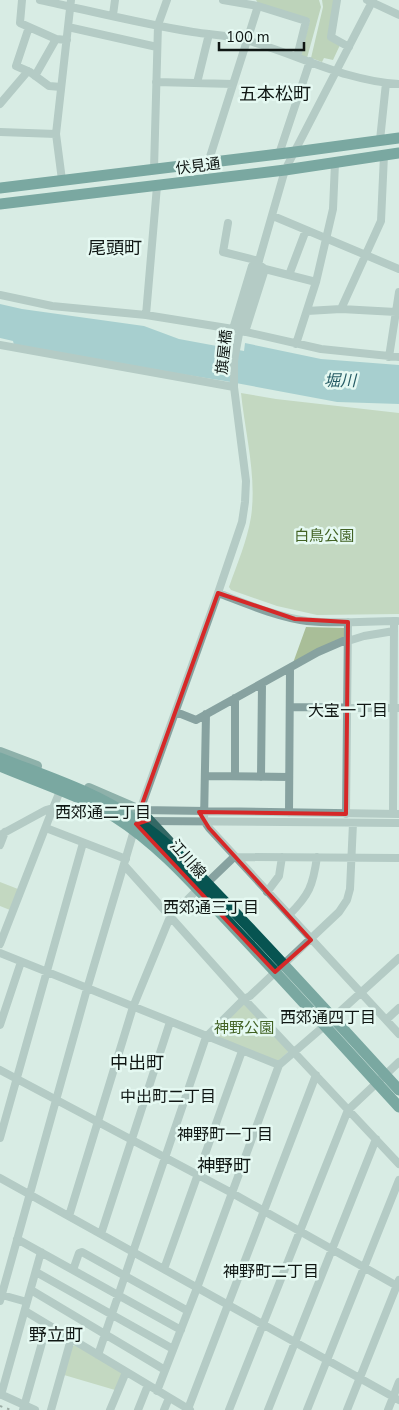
<svg xmlns="http://www.w3.org/2000/svg" width="399" height="1410" font-family="'Nunito Sans','Noto Sans JP',sans-serif">
	<rect width="100%" height="100%" fill="#d8ece4"/>
	<path fill="#a9be98" d="M 241,393 L 276,399 L 399,413 L 399,614 L 317,615 L 277,606 L 231,590 L 229,587 C 237,564 247,541 251,517 C 257,476 245,433 241,393 Z
		M 306,627 L 346,628 L 346,638 L 293,663 Z
		M 0,882 L 18,889 L 10,910 L 0,906 Z
		M 243,1004 L 246,1004 L 289,1049 L 288,1052 L 278,1061 L 213,1036 L 212,1033 Z
		M 76,1345 L 120,1371 L 122,1374 L 115,1390 L 64,1375 L 72,1346 Z"/>
	<path fill="#9bb488" d="M 256,0 L 319,0 L 321,7 L 307,58 L 302,56 L 301,54 L 310,20 L 258,3 Z
		M 322,0 L 334,0 L 328,39 L 340,45 L 333,60 L 324,58 L 322,62 L 311,58 L 323,7 Z"/>
	<path fill="#6cacb7" d="M 0,304 L 22,309 L 144,326 L 179,339 L 244,351 L 245,343 L 321,359 L 399,365 L 399,404 L 337,402 L 225,381 L 72,357 L 14,345 L 13,341 L 0,338 Z"/>
	<g fill="none" stroke-linecap="round" stroke-linejoin="round">
		<path stroke="#87a2a0" stroke-width="8" d="M 22,0 L 20,23 L 56,39 L 67,40
			M 40,0 C 91,11 142,24 193,32 C 211,35 228,35 246,40 C 297,54 345,81 399,84
			M 223,0 L 258,6 L 306,21 L 297,57
			M 337,0 L 331,37 L 349,47
			M 367,0 L 399,15
			M 113,15 L 115,0
			M 29,27 L 16,66 L 30,72 L 49,86 L 61,87
			M 68,27 L 157,47
			M 35,76 L 56,39
			M 156,82 L 233,84
			M 197,83 L 209,34
			M 0,104 L 28,71
			M 0,132 L 56,134
			M 380,140 L 386,83
			M 279,154 L 310,61
			M 208,163 L 258,6
			M 154,169 L 158,25 L 167,0
			M 62,180 L 56,134 L 71,0
			M 273,216 L 399,269
			M 228,223 L 223,252 L 259,261
			M 289,275 L 306,230
			M 0,295 L 52,306 L 146,315 L 233,329 L 321,349 L 399,357
			M 341,309 L 381,221 L 384,155
			M 307,311 L 341,309 L 396,312
			M 146,315 L 157,186
			M 233,329 L 252,266 L 258,264 L 265,269 L 316,282
			M 245,332 L 265,269
			M 296,344 L 316,282 L 333,209 L 335,163
			M 0,345 L 234,387
			M 389,357 L 399,292
			M 218,593 C 247,604 277,617 307,621 C 337,624 367,621 397,621
			M 348,641 L 364,636 L 394,631
			M 290,707 L 399,708
			M 176,712 L 196,720 L 318,652 L 348,639
			M 206,714 L 204,821 L 209,828 L 399,1034
			M 205,776 L 289,777
			M 235,776 L 235,698
			M 261,777 L 262,684
			M 140,810 L 399,814
			M 139,813 L 218,593 L 242,522 L 245,502 L 246,481 L 234,387 L 234,361 L 241,323 L 285,170 L 373,0
			M 289,813 L 290,668
			M 346,814 L 348,622
			M 393,814 L 394,621
			M 146,821 L 399,823
			M 46,828 L 126,859
			M 0,835 L 46,810 L 53,808 L 60,791
			M 0,845 L 5,832
			M 124,865 L 244,999 L 399,1164
			M 208,882 L 234,857 L 399,858
			M 267,892 L 279,876 L 282,857
			M 289,915 C 309,895 313,886 317,857
			M 0,944 L 53,808
			M 0,953 L 279,1065
			M 334,1017 L 399,958
			M 386,1020 L 399,1008
			M 0,1025 L 21,962
			M 0,1070 L 232,1193 L 399,1287
			M 0,1138 L 83,843
			M 0,1178 L 399,1400
			M 69,1216 L 133,1007 L 170,917 L 196,891
			M 101,1234 L 170,1022
			M 17,1239 L 181,1330
			M 164,1269 L 242,1051
			M 73,1270 L 79,1253 L 82,1252 L 188,1311
			M 36,1272 L 173,1349
			M 31,1290 L 165,1370
			M 2,1295 L 27,1302
			M 0,1301 L 87,989 L 135,827
			M 25,1311 L 190,1410
			M 98,1355 L 206,1037 L 244,999 L 250,996 L 339,912 L 347,900 L 350,889 L 353,823
			M 157,1391 L 197,1288 L 279,1065 L 323,1027
			M 0,1394 L 35,1410
			M 1,1395 L 41,1252
			M 188,1409 L 316,1075
			M 23,1410 L 47,1325
			M 51,1410 L 71,1339
			M 110,1410 L 126,1372
			M 138,1410 L 148,1385
			M 164,1410 L 169,1398
			M 229,1410 L 348,1110 L 399,1062
			M 268,1410 L 376,1139
			M 307,1410 L 399,1180
			M 347,1410 L 399,1280
			M 388,1410 L 399,1382"/>
		<path stroke="#336865" stroke-width="10" d="M 0,752 L 37,766
			M 89,788 L 140,810 L 169,841"/>
		<path stroke="#075451" stroke-width="11" d="M 0,188 L 295,152 L 399,138
			M 0,204 L 285,170 L 399,153
			M 0,758 C 45,776 94,791 134,819 C 175,846 208,885 242,920 C 295,976 347,1033 399,1090
			M 0,766 C 38,782 79,795 115,817 C 161,846 197,889 234,928 C 290,987 344,1047 399,1107"/>
		<path stroke="#535e5a" stroke-width="2" stroke-dasharray="2.5 5" stroke-linecap="butt" d="M 0,1406 L 11,1410"/>
	</g>
	<path d="M0 0H399V1410H0ZM 218,593 L 295,619 L 348,622 L 346,814 L 199,812 L 209,828 L 311,940 L 275,972 L 136,824 L 149,820 L 140,810 Z" fill="#d8ece4" fill-opacity=".55" fill-rule="evenodd"/>
	<path fill="none" stroke="#d62828" stroke-width="4" stroke-linejoin="round" d="M 218,593 L 295,619 L 348,622 L 346,814 L 199,812 L 209,828 L 311,940 L 275,972 L 136,824 L 149,820 L 140,810 Z"/>
	<g text-anchor="middle" dominant-baseline="central" stroke-width="5" stroke-linejoin="round" paint-order="stroke">
		<g font-size="15" fill="#101714" stroke="#e5f9f2">
			<text transform="translate(198 166) rotate(-7)">伏見通</text>
			<text transform="translate(224 352) rotate(-84)">旗屋橋</text>
			<text transform="translate(188 859) rotate(48)">江川線</text>
		</g>
		<g font-size="15" fill="#426224" stroke="#e5f9f2">
			<text x="324" y="536">白鳥公園</text>
			<text x="244" y="1028">神野公園</text>
		</g>
		<g font-size="16" font-style="italic" fill="#255b64" stroke="#e5f9f2">
			<text x="340" y="381">堀川</text>
		</g>
		<g font-size="16" fill="#101714" stroke="#e5f9f2">
			<text x="348" y="711">大宝一丁目</text>
			<text x="103" y="813">西郊通二丁目</text>
			<text x="211" y="908">西郊通三丁目</text>
			<text x="328" y="1018">西郊通四丁目</text>
			<text x="168" y="1097">中出町二丁目</text>
			<text x="225" y="1135">神野町一丁目</text>
			<text x="271" y="1272">神野町二丁目</text>
		</g>
		<g font-size="18" fill="#101714" stroke="#e5f9f2">
			<text x="275" y="94">五本松町</text>
			<text x="115" y="248">尾頭町</text>
			<text x="137" y="1063">中出町</text>
			<text x="224" y="1166">神野町</text>
			<text x="56" y="1335">野立町</text>
		</g>
	</g>
	<path d="M219 42v8h85v-8" fill="none" stroke="#101714" stroke-width="2.5"/>
	<text x="226" y="42" font-size="15" fill="#101714" stroke="#e5f9f2" stroke-width="4" paint-order="stroke">100 m</text>
</svg>
